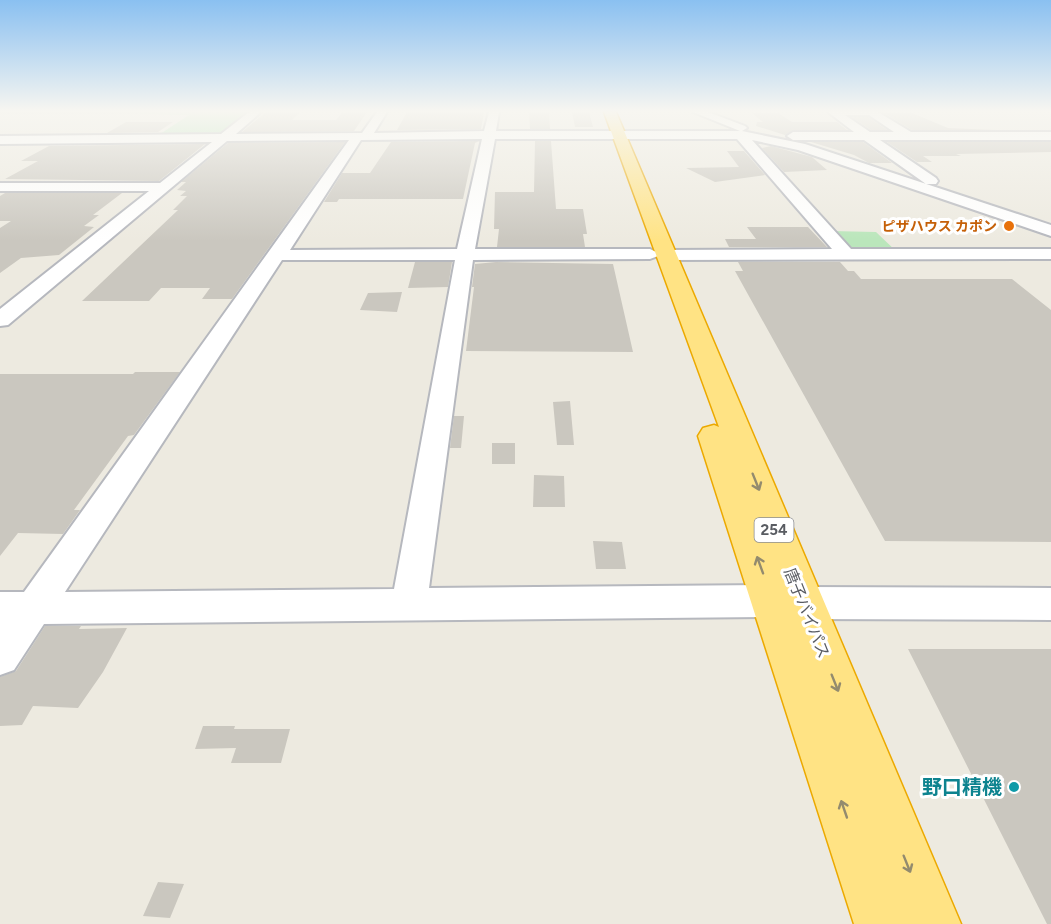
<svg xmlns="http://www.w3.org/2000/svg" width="1051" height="924" font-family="Figtree,'Noto Sans JP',sans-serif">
	<rect width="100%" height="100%" fill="#edeae0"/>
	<path fill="#dddbd4" d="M 1,112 L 142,112 L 138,114 L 0,114 Z"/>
	<path fill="#bae6bb" d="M 143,112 L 249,112 L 222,134 L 211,136 L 157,136 L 189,115 L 138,114 Z
		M 830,231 L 876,232 L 897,252 L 854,252 Z"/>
	<path fill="#cac7bf" d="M 266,112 L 300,112 L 292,120 L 336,120 L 342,113 L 367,112 L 354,131 L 242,132 Z
		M 407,112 L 484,112 L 481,129 L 397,130 Z
		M 529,112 L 549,112 L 550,129 L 530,129 Z
		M 572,112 L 589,112 L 593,127 L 575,127 Z
		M 752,113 L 778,113 L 792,122 L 837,122 L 847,130 L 793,130 L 785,135 L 756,126 L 757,122 L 763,122 Z
		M 884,113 L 912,113 L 948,128 L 995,130 L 912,130 Z
		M 852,117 L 868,117 L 887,130 L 871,130 Z
		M 126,122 L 173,122 L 158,132 L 107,133 Z
		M 479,141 L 475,143 L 463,199 L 339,199 L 337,202 L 324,202 L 342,173 L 370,173 L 391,142 Z
		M 535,141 L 551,141 L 556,209 L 583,209 L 587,234 L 583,234 L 585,247 L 497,247 L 499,229 L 494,229 L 495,192 L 534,192 Z
		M 345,142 L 232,299 L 202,299 L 210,288 L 161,288 L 149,301 L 82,301 L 178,210 L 173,210 L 187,196 L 180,196 L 186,191 L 177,190 L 186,182 L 181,182 L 228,143 Z
		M 811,142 L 863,142 L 892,163 L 869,163 L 854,155 Z
		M 887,142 L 1051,142 L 1051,152 L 956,154 L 961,156 L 923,156 L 932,162 L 917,162 Z
		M 205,144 L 159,181 L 5,179 L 38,161 L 21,161 L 49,146 Z
		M 771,146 L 812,157 L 827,170 L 784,172 L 762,148 Z
		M 727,151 L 744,151 L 765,175 L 715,182 L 686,168 L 739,167 Z
		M 5,193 L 122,193 L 93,215 L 99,215 L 84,226 L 94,227 L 59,255 L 21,258 L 0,273 L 0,228 L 11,221 L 0,221 L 0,196 Z
		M 747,227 L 808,227 L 827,247 L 729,247 L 725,239 L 756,239 Z
		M 415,262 L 452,262 L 448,287 L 408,288 Z
		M 496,262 L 613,264 L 633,352 L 466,351 L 474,287 L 472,287 L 475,264 Z
		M 738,262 L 840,262 L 848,271 L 854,271 L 861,279 L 1012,279 L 1051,310 L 1051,542 L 885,541 L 735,271 L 743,271 Z
		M 402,292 L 397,312 L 360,310 L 368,293 Z
		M 135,372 L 180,372 L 134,435 L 128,436 L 74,510 L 80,510 L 63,534 L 18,533 L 0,556 L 0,374 L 133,374 Z
		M 570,401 L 574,445 L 557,445 L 553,402 Z
		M 454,416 L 464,416 L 461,448 L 450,448 Z
		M 492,443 L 515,443 L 515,464 L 492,464 Z
		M 534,475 L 564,476 L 565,507 L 533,507 Z
		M 593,541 L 622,542 L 626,569 L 596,569 Z
		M 45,626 L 81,626 L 79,629 L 127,628 L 103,672 L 78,708 L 33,706 L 22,725 L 0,726 L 0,677 L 16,671 Z
		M 908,649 L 1051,649 L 1051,924 L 1047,924 Z
		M 203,726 L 235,726 L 234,729 L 290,729 L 281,763 L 231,763 L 236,748 L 195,749 Z
		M 158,882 L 184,884 L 170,918 L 143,916 Z"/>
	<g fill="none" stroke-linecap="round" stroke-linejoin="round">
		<defs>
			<path id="minor" d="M 249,112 L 261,112 L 236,134 L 362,133 L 377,112 L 387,112 L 374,133 L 484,131 L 489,112 L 499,112 L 496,131 L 740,131 L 693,112 L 708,112 L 745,126 L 747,128 L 742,131 L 805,144 L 1051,225 L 1051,236 L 798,150 L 752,140 L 851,249 L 1051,249 L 1051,259 L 666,260 L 658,256 L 650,259 L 473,260 L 429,588 L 773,585 L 786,590 L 788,596 L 790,592 L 803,587 L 1051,588 L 1051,620 L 803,619 L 790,614 L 788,608 L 786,612 L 773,617 L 44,624 L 14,670 L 0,675 L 0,592 L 24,592 L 349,140 L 227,141 L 8,325 L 0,326 L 0,309 L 149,191 L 0,191 L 0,183 L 160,183 L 212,142 L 0,144 L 0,136 L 221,134 ZM 482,139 L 457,249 L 290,250 L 361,140 ZM 495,139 L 737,139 L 832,249 L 666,250 L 658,253 L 650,249 L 475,249 ZM 282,260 L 455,260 L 394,589 L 65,592 Z
				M 828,112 L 878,112 L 911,132 L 1051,132 L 1051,140 L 880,140 L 936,178 L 938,181 L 936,184 L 926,184 L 864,140 L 793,140 L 787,136 L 793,132 L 854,132 ZM 845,115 L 869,115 L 894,132 L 870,132 Z"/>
			<path id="highway" d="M 604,112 L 616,112 L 961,924 L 854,924 L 698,436 L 703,428 L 714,425 L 719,427 Z"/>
		</defs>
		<use href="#minor" stroke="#b6b8be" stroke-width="4"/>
		<use href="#highway" stroke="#eca900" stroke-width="3"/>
		<use href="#minor" fill="#fff" fill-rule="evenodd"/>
		<use href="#highway" fill="#ffe384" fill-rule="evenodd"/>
	</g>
	<defs><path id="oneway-shaft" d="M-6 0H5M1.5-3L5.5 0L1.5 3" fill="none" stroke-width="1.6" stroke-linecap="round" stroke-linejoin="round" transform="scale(1.5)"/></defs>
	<g stroke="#938b6e">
		<use href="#oneway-shaft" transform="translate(756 482) rotate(68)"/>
		<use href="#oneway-shaft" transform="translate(760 565) rotate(-110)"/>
		<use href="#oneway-shaft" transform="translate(835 683) rotate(68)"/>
		<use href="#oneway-shaft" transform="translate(844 809) rotate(-109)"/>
		<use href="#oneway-shaft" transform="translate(907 864) rotate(68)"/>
	</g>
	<linearGradient id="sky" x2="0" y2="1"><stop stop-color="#8ac0f1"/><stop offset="0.46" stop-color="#f7f6f1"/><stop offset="1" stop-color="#f7f6f1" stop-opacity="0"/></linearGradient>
	<rect width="1051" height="241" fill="url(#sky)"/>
	<circle fill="#e8710a" stroke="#fff" stroke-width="2" cx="1009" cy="226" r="6"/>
	<circle fill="#0f9aa8" stroke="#fff" stroke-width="2" cx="1014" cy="787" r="6"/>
	<g text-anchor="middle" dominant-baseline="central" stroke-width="6" stroke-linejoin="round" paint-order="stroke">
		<g font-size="14" font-weight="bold" fill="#c56008" stroke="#fff" text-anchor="end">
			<text x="997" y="226">ピザハウス カポン</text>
		</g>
		<rect fill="#fff" stroke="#8b8d91" stroke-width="1.5" x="754.5" y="518" width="39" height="24" rx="4.5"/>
		<g font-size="15" font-weight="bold" fill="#595c62">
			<text x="774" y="530">254</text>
		</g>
		<g font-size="16" fill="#595c62" stroke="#fff">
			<text transform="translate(807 613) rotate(68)">唐子バイパス</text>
		</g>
		<g font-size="20" font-weight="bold" fill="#0d838f" stroke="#fff" text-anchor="end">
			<text x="1002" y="787">野口精機</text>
		</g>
	</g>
</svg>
